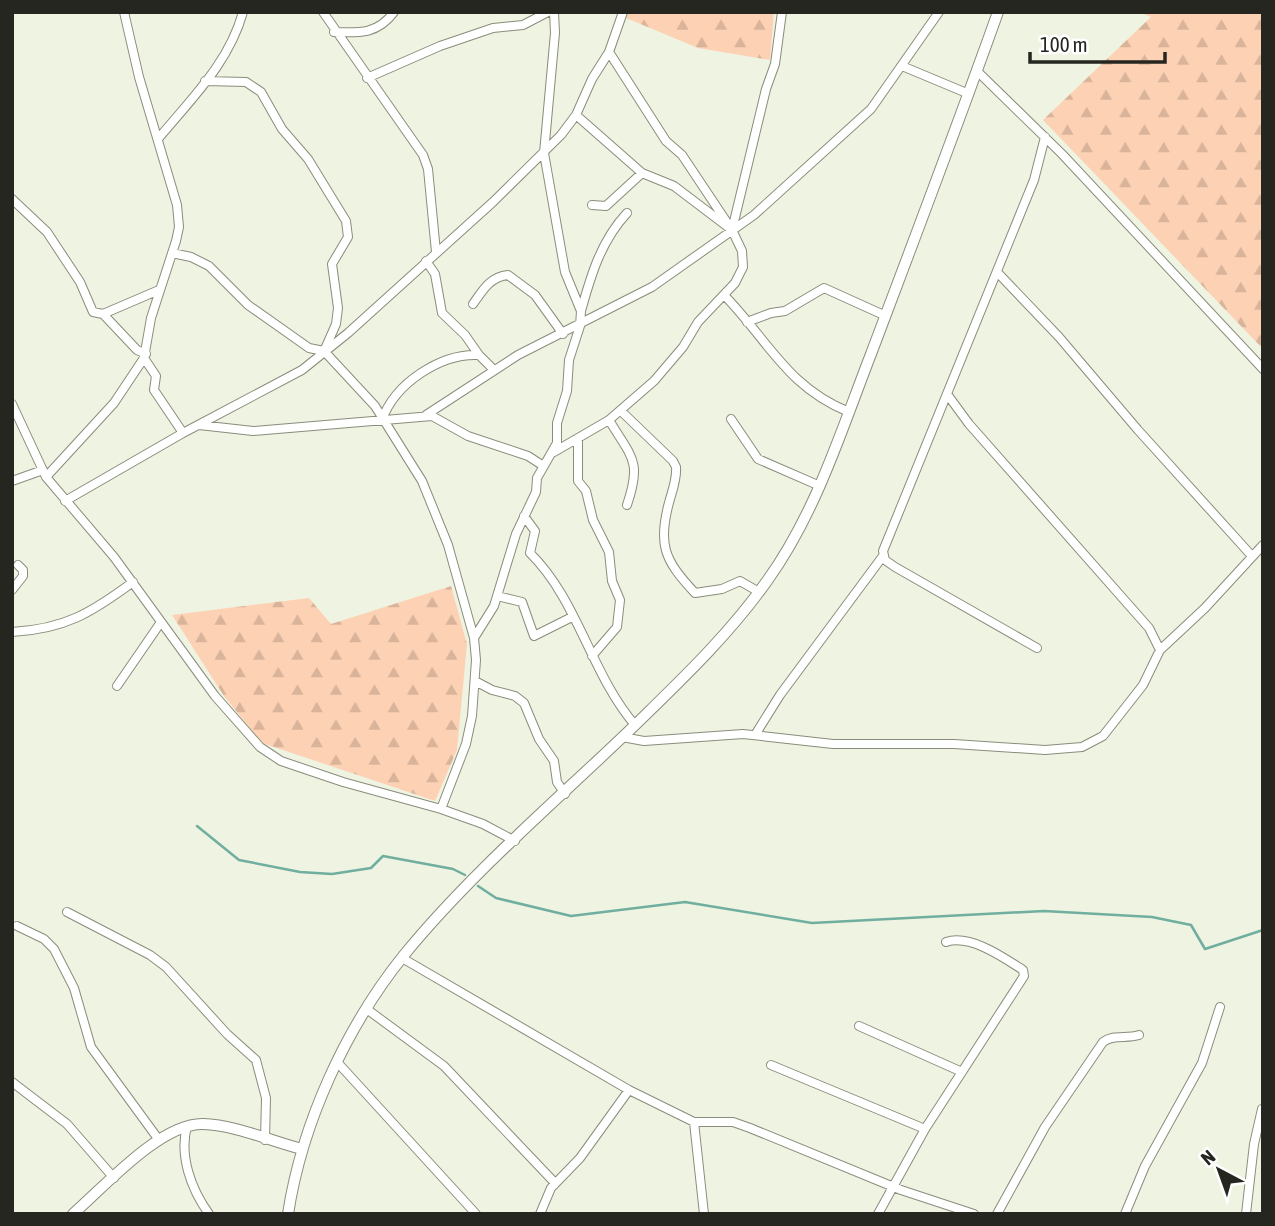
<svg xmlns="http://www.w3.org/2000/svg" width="1275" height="1226" font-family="'Asap Condensed',sans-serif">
	<defs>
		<pattern id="forest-firs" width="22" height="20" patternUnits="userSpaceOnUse" patternTransform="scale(1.75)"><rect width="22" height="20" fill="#fdd2b4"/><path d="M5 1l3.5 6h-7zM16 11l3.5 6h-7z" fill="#d9b49a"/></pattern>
	</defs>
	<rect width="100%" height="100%" fill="#eff3e1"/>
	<path fill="url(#forest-firs)" d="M 627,12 L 774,12 L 770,60 L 698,48 L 626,18 Z
		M 1139,12 L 1263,12 L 1263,349 L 1043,120 L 1151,17 Z
		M 451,586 L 467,644 L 457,750 L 435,801 L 262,743 L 224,696 L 172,615 L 309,598 L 331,624 Z"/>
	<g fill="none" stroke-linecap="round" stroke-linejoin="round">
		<path stroke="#70ae9f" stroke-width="2.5" d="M 197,826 L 239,860 L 300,872 L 332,874 L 371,868 L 383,856 L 453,869 L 465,875
			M 478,886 L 496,898 L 571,916 L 685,902 L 812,923 L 1044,911 L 1152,917 L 1191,925 L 1205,949 L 1263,930"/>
		<defs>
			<path id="street" d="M 323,12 L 423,155 L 428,169 L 436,252
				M 334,32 C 360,33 378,34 394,12
				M 902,66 L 969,94
				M 977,71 L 1062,154 L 1263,369
				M 367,78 L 440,46 L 493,28 L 523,25 L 548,12
				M 205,81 L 246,82 L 261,92 L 282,129 L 308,159 L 346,221 L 348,237 L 332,264 L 338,308 L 336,324 L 325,349
				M 576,115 L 642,173 L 674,186 L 732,230 L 766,89 L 775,64 L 782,12
				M 158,139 C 191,99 229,63 243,12
				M 12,199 L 47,232 L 80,282 L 93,312 L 103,314 L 159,290
				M 592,205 L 606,206 L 642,173
				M 172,253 L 191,257 L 209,266 L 248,305 L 309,348 L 324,351 L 375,406 L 422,481 L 448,545 L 474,638 L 476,660 L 472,716 L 466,744 L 441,809
				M 426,261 L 435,274 L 442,313 L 465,335 L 479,355
				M 997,272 L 1059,337 L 1138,430 L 1251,555
				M 724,295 C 768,340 787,387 849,412
				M 473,304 C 483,290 490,277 508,275 L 535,295 L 563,334
				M 581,311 C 591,275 601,241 627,213
				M 103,314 L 137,350 L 146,354
				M 747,322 L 771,313 L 785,311 L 824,288 L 886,316
				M 144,358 L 156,376 L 154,390 L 183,433
				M 12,404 L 46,477 L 114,557 L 215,696 L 260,747 L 281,761 L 343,782 L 441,809 L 483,824 L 515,841
				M 621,411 L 673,461 L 676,467 C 677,478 673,489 670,499 C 657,544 664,560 695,593 L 722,589 L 740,581 L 759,592
				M 426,415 L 518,355 L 652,287 L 754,215 L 871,109 L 939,12
				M 731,419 L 758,459 L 820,486
				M 382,420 C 395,383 441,353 479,355 L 494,370
				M 609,420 C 632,458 642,461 627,505
				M 199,425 L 253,431 L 432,416 L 468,436 L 528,456 L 542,465
				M 578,438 L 578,481 L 586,491 L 593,520 L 609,552 L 612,581 L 620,600 L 617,627 L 592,656
				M 554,452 L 609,420 L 654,381 L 683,347 L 698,322 L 735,283 L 743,267 L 742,251 L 732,230 L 682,155 L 666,141 L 609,52
				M 46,477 L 114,403 L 144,358 L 151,318 L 176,241 L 179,227 L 177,205 L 139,77 L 124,12
				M 12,481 L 43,470
				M 65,501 L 183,433 L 302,370 L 348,333 L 493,202 L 561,135 L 576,115 L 592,79 L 609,52 L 623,12
				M 524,516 L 535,531 L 530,553 C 578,600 591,674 635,725
				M 12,590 L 23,576 L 23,570 L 18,565
				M 497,596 L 522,602 L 534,636 L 572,617
				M 12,632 C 65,629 91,613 133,582
				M 474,638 L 494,606 L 516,534 L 536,492 L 537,478 L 557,443 L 557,423 L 567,391 L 569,360 L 580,326 L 581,311 L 565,272 L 544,153 L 555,33 L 554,12
				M 1037,648 L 895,567 L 885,560 L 883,551 L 1034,180 L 1045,137
				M 1160,650 L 1205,608 L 1263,545
				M 475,681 L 492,690 L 515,696 L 524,703 L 539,739 L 554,761 L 557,782 L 565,794
				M 117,686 L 161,622
				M 755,735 L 780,695 L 883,556
				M 622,737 L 644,741 L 743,734 L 833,744 L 954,744 L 1045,750 L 1082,747 L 1103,736 L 1143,685 L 1160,650 L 1149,628 L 969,424 L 947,394
				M 67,912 L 150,955 L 166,967 L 227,1034 L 256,1060 L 266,1098 L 265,1140
				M 17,926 L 44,939 L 54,949 L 74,988 L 91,1047 L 159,1140
				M 402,958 L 629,1090 L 694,1122 L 733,1122 L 750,1128 L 901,1190 L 974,1214
				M 368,1010 L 444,1066 L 555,1183
				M 859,1026 L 962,1072
				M 338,1063 L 476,1214
				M 771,1065 L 925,1129
				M 12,1082 L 67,1124 L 114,1178
				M 694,1122 L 704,1214
				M 187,1126 C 179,1156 191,1189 209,1214
				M 540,1214 L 551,1188 L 580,1158 L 629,1090
				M 878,1214 L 925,1129 L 1024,976 L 1023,970 C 1003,957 970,934 946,942
				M 997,1214 L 1045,1127 L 1103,1042 C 1114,1034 1126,1039 1139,1035
				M 1125,1214 L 1145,1166 L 1202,1063 L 1220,1007
				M 1246,1214 L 1254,1144 L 1262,1109"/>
			<path id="secondary" d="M 73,1214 C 105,1186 161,1123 203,1124 C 235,1125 271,1141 302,1149
				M 288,1214 C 302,1123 346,1027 404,955 C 471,873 555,802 632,728 C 680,681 728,636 767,581 C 816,513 841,431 871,354 C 914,240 957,127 998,12"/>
		</defs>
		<use href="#street" stroke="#898d7b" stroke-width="10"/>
		<use href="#secondary" stroke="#898d7b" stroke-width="12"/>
		<use href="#street" stroke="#fff" stroke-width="8"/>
		<use href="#secondary" stroke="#fff" stroke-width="10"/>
	</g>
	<rect width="1275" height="1226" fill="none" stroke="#24261f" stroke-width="28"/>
	<g transform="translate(1219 1170) rotate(319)" stroke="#ffffff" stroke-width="5" paint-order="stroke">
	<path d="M0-5L12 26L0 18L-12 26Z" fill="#24261f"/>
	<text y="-10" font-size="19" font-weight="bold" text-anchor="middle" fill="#24261f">N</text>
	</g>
	<path d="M1030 52v10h135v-10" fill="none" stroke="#24261f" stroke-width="3.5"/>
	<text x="1040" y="52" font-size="21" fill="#24261f" stroke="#ffffff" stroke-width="5" paint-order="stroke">100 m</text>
</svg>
